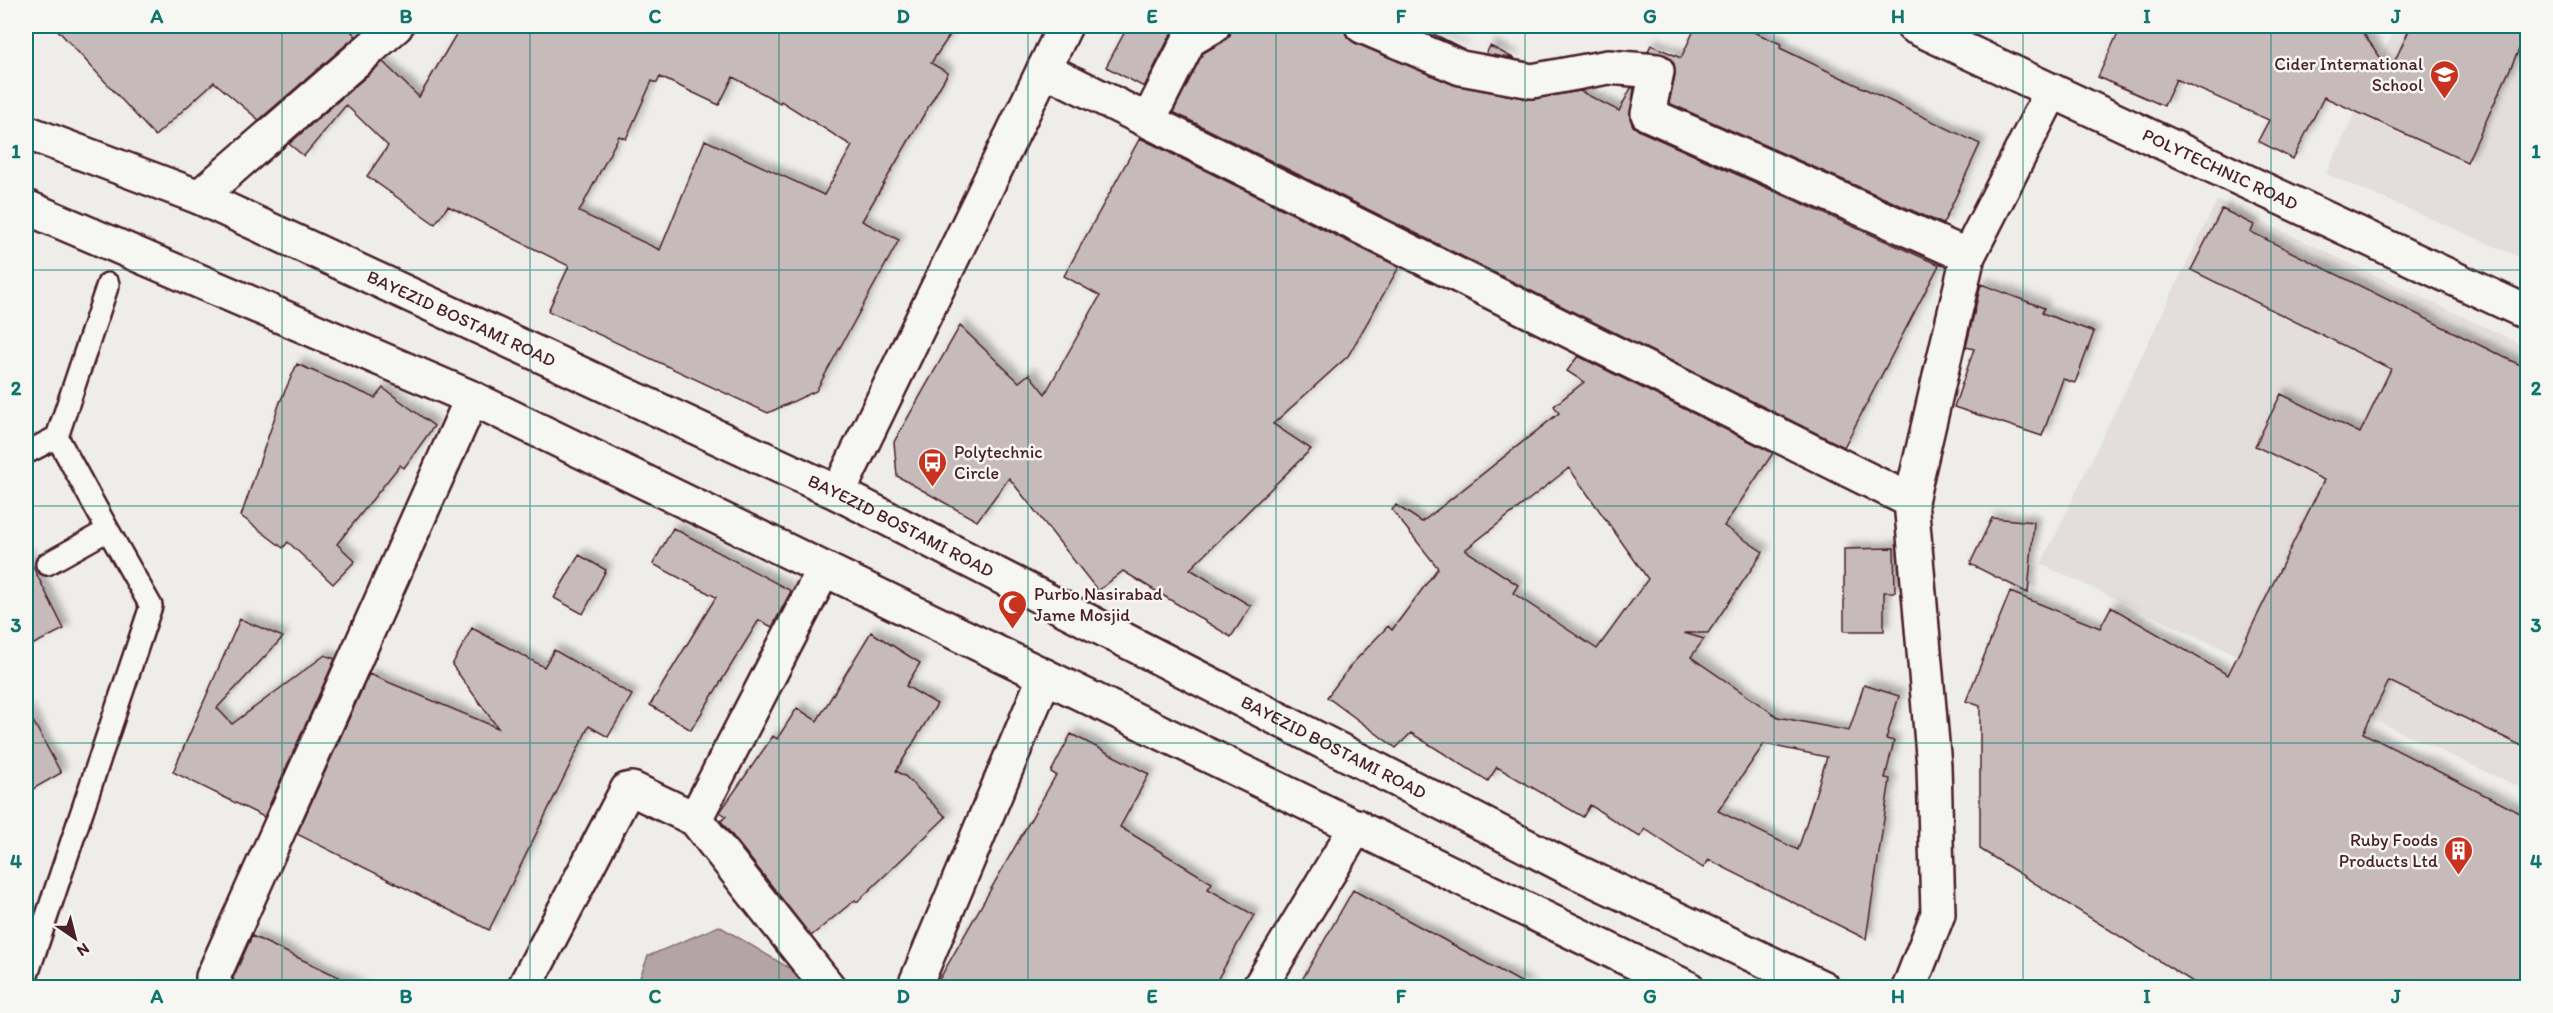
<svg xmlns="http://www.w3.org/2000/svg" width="2553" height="1013" font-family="Itim,sans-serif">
	<defs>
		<filter id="shadow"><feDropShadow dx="5.5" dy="-5.5" stdDeviation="3" flood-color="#0004"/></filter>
	</defs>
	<rect width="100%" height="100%" fill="#efedea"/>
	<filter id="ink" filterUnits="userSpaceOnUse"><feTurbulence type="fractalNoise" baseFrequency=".0167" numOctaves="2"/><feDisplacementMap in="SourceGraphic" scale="12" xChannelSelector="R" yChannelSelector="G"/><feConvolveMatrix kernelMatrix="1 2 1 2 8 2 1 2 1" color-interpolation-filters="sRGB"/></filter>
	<g filter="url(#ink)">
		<path fill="#e3dedc" d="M 2396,26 L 2527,26 L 2527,260 L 2326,174 Z
			M 2217,200 L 2527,347 L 2527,791 L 2041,564 Z"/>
		<path fill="#b4a4a5" stroke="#8a6f74" stroke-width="1.5" d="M 719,926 L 821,987 L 636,988 L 648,956 Z"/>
		<path fill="#c6babb" stroke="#4a1f2b" stroke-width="1.5" fill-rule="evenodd" filter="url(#shadow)" d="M 54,26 L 346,26 L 356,36 L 259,120 L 214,82 L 155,136 Z
			M 461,26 L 956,26 L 931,63 L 948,73 L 862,221 L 899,240 L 816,391 L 768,413 L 548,311 L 569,266 L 448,206 L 435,224 L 367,176 L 388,146 L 346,105 L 304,156 L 289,144 L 383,62 L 419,97 ZM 660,77 L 719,105 L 733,77 L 780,103 L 781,101 L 852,146 L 824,195 L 705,140 L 660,250 L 579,212 L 619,136 L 626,139 L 652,81 L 657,83 Z
			M 1128,26 L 1178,26 L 1172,32 L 1144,87 L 1106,67 Z
			M 1409,26 L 1418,26 L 1464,49 Z
			M 1696,26 L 1740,26 L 1781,44 L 1780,48 L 1980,144 L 1943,224 L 1669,103 L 1675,75 L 1674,64 L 1668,56 L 1648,51 L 1651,45 L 1681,58 Z
			M 2121,26 L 2358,26 L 2390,71 L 2411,26 L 2528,26 L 2528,30 L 2467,162 L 2324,97 L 2293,159 L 2258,141 L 2269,120 L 2176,79 L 2164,106 L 2098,77 Z
			M 1232,27 L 1344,26 L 1347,37 L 1355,43 L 1454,85 L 1529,99 L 1580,91 L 1619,111 L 1631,88 L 1634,88 L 1630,118 L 1633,126 L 1640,131 L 1939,265 L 1844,447 L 1173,112 L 1203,53 L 1223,42 L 1230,35 Z
			M 1490,46 L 1515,59 L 1486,54 Z
			M 1140,138 L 1399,267 L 1348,356 L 1273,424 L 1311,449 L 1190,569 L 1251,606 L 1231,637 L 1123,571 L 1098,591 L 1009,478 L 977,521 L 897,476 L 894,442 L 960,326 L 1019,382 L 1029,374 L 1045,394 L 1100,296 L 1064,276 Z
			M 2222,209 L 2254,225 L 2251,232 L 2528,369 L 2528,749 L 2389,681 L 2363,733 L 2528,817 L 2528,987 L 2201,987 L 1980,849 L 1980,706 L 1966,701 L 2010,592 L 2100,628 L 2111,607 L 2228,675 L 2324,480 L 2255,446 L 2281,394 L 2360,433 L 2391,369 L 2191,270 Z
			M 1981,284 L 2044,308 L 2042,313 L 2094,332 L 2075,383 L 2063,379 L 2042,436 L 1954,407 L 1974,349 L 1966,347 Z
			M 1578,356 L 1773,453 L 1724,526 L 1763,552 L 1708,633 L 1684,633 L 1704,639 L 1691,657 L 1778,717 L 1849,731 L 1864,685 L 1899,696 L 1886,739 L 1894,741 L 1885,778 L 1890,779 L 1866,939 L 1709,860 L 1703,868 L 1645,829 L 1640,837 L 1590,805 L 1583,817 L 1497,767 L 1488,781 L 1411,733 L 1396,748 L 1327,697 L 1352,664 L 1388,626 L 1392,630 L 1438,568 L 1392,510 L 1396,505 L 1422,522 L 1559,413 L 1554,406 L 1584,382 L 1567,371 ZM 1569,468 L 1648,579 L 1597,649 L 1513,593 L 1518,585 L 1465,550 ZM 1764,744 L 1827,757 L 1798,850 L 1718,811 Z
			M 297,364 L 375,398 L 383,388 L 434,426 L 404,468 L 400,465 L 337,544 L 355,561 L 333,584 L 288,542 L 283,548 L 241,516 L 280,402 Z
			M 1992,518 L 2034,522 L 2028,593 L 1970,564 Z
			M 673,528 L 791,591 L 772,627 L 759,620 L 691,730 L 650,705 L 716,597 L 653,564 Z
			M 1894,548 L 1895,592 L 1884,592 L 1884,631 L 1844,631 L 1844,549 Z
			M 26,553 L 64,629 L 26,648 Z
			M 579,555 L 606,570 L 583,614 L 554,598 Z
			M 240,619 L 283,637 L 217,708 L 232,724 L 325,655 L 335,659 L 264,817 L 173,772 Z
			M 472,628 L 544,667 L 554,650 L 632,695 L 608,737 L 589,726 L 489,930 L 297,834 L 369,674 L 498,728 L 452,665 Z
			M 871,632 L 920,663 L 906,686 L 937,704 L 896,771 L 905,776 L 946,817 L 857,902 L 855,900 L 811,936 L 721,821 L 726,816 L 720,812 L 773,736 L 777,739 L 797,708 L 817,721 Z
			M 26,708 L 61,773 L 26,793 Z
			M 1071,734 L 1149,774 L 1120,827 L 1212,883 L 1208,889 L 1254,915 L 1213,987 L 935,987 L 1056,775 L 1051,772 Z
			M 1353,890 L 1530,987 L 1298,987 Z
			M 252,936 L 360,987 L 236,987 L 233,978 Z"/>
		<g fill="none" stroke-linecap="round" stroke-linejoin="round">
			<defs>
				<path id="lane" d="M 26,453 L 57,437 L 108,284
					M 47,564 L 108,530 L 57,437
					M 26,978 L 151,606 L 108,530"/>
				<path id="street" d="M 1362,26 L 1461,68 L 1532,81 L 1608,67 L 1657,71 L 1648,114 L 1968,256
					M 1044,69 L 1911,501
					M 1148,121 L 1189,40 L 1213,26
					M 199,197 L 396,26
					M 695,819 L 829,988
					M 217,988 L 214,983 L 213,977 L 472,398
					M 524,988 L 627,790 L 632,789 L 695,819 L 824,569
					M 914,988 L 1045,676
					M 1259,988 L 1357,826
					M 1909,988 L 1938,914 L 1934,766 L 1911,501 L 1968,256 L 2052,91"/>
				<g id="secondary">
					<path id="s1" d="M 1913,26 L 2528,313"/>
					<path d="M 838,493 L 1065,26"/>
				</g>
				<g id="primary">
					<path id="s2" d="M 26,132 L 199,197 L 838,493 L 1571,869 L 1823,988"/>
					<path d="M 26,207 L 472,398 L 1688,988"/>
				</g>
			</defs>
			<use href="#lane" stroke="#4a1f2b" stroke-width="26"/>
			<use href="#street" stroke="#4a1f2b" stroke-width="38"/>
			<use href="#secondary" stroke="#4a1f2b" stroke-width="38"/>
			<use href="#primary" stroke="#4a1f2b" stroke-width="38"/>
			<use href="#lane" stroke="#f6f6f2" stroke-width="21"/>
			<use href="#street" stroke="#f6f6f2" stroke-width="33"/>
			<use href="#secondary" stroke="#f6f6f2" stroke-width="33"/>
			<use href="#primary" stroke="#f6f6f2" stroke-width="33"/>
		</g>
	</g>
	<path fill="none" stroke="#0f766e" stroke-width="1.5" stroke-opacity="0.55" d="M 282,26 L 282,988M 530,26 L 530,988M 779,26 L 779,988M 1028,26 L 1028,988M 1276,26 L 1276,988M 1525,26 L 1525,988M 1774,26 L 1774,988M 2023,26 L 2023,988M 2271,26 L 2271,988M 26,270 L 2528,270M 26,506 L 2528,506M 26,743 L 2528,743"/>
	<defs>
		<symbol id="school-pin" viewBox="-11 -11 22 30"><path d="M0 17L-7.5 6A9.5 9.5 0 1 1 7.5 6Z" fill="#c8321e" stroke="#f6f6f2"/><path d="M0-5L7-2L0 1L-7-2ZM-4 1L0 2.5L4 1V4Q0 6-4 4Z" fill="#fff"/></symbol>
		<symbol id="bus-pin" viewBox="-11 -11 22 30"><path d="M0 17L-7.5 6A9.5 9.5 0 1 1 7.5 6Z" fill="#c8321e" stroke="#f6f6f2"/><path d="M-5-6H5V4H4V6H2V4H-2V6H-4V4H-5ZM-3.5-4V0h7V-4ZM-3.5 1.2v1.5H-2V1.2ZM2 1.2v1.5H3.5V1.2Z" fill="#fff"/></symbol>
		<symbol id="mosque-pin" viewBox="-11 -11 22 30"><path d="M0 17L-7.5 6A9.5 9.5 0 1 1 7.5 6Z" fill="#c8321e" stroke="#f6f6f2"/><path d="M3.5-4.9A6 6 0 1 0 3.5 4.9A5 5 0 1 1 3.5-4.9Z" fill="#fff"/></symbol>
		<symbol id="building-pin" viewBox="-11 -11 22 30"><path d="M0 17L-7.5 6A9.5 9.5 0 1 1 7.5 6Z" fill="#c8321e" stroke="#f6f6f2"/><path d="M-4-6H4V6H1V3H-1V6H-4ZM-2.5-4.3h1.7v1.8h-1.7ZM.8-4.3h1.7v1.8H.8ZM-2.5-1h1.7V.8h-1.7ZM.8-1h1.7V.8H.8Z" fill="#fff"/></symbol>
	</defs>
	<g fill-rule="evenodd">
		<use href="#school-pin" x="2428" y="58" width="33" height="45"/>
		<use href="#bus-pin" x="916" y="446" width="33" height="45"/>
		<use href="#mosque-pin" x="996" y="588" width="33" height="45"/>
		<use href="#building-pin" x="2442" y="834" width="33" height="45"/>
	</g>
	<g text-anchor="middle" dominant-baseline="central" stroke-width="5" stroke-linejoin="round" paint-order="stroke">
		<g font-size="18" fill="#4a1f2b" stroke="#f6f6f2" text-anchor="end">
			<text x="2423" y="64">Cider International<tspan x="2423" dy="21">School</tspan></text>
			<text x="954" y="452" text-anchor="start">Polytechnic<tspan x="954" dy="21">Circle</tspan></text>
			<text x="1034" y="594" text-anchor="start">Purbo Nasirabad<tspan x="1034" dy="21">Jame Mosjid</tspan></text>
			<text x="2438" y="840">Ruby Foods<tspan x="2438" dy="21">Products Ltd</tspan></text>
		</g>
		<g font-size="18" fill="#4a1f2b" stroke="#f6f6f2">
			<text stroke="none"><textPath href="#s1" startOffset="339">POLYTECHNIC ROAD</textPath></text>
			<text stroke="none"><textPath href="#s2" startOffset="474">BAYEZID BOSTAMI ROAD</textPath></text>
			<text stroke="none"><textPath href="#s2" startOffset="960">BAYEZID BOSTAMI ROAD</textPath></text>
			<text stroke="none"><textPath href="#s2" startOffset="1446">BAYEZID BOSTAMI ROAD</textPath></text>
		</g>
	</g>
	<rect width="2553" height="1013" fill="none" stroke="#f6f6f2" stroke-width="66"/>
	<g transform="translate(75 938) rotate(145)" stroke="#f6f6f2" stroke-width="4.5" paint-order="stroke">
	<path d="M0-4.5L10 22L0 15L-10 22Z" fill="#4a1f2b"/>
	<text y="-9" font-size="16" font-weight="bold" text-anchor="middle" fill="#4a1f2b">N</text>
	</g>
	<rect x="33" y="33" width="2487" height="947" fill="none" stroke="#0f766e" stroke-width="2"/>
	<g font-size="20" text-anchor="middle" font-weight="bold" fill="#0f766e">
		<text x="157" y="23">A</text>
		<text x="406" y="23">B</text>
		<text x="655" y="23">C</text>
		<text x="903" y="23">D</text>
		<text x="1152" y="23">E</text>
		<text x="1401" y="23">F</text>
		<text x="1650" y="23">G</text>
		<text x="1898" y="23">H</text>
		<text x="2147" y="23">I</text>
		<text x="2396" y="23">J</text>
		<text x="16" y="158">1</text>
		<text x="2536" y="158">1</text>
		<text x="16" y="395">2</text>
		<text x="2536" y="395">2</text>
		<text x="16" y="632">3</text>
		<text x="2536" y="632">3</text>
		<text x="16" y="868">4</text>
		<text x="2536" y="868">4</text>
		<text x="157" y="1003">A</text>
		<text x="406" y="1003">B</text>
		<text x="655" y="1003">C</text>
		<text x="903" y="1003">D</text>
		<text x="1152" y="1003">E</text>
		<text x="1401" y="1003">F</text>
		<text x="1650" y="1003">G</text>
		<text x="1898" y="1003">H</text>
		<text x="2147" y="1003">I</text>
		<text x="2396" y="1003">J</text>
	</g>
</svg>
